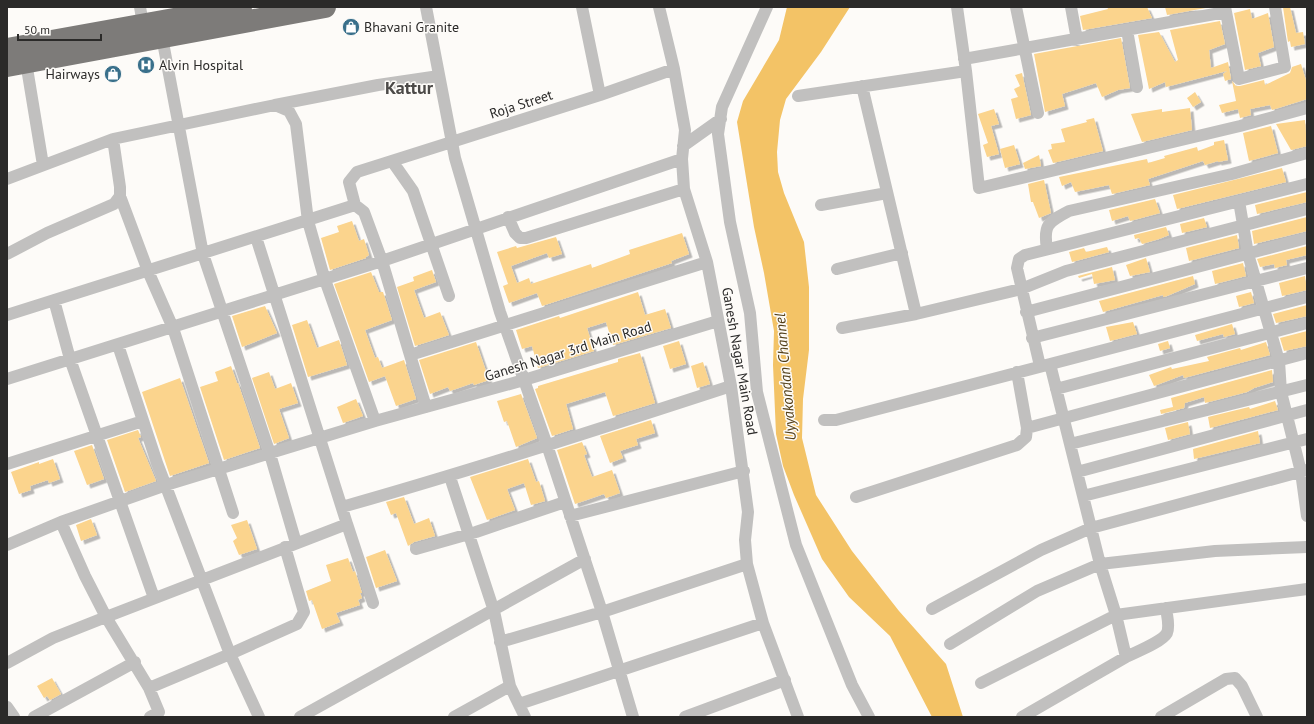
<svg xmlns="http://www.w3.org/2000/svg" width="1314" height="724" font-family="'PT Sans',sans-serif">
	<defs>
		<filter id="shadow"><feDropShadow dx="3.5" dy="3.5" stdDeviation="0" flood-color="#0004"/></filter>
	</defs>
	<rect width="100%" height="100%" fill="#fdfbf8"/>
	<path fill="#f3c366" d="M 787,7 L 850,7 L 821,52 L 786,99 L 780,120 L 777,152 L 778,172 L 784,193 L 804,242 L 809,287 L 809,350 L 803,399 L 802,438 L 816,495 L 852,551 L 899,611 L 946,664 L 963,717 L 932,717 L 890,636 L 849,597 L 822,559 L 794,495 L 783,466 L 776,434 L 773,365 L 774,331 L 764,273 L 754,227 L 737,122 L 743,101 L 779,40 Z"/>
	<path fill="#fbd48d" filter="url(#shadow)" d="M 1107,7 L 1147,7 L 1152,18 L 1083,30 L 1080,16 L 1108,9 Z
		M 1165,7 L 1211,7 L 1167,15 Z
		M 1283,7 L 1290,7 L 1296,33 L 1303,32 L 1305,44 L 1291,47 L 1290,41 L 1288,42 Z
		M 1250,9 L 1252,19 L 1268,13 L 1274,47 L 1258,53 L 1261,66 L 1245,70 L 1234,13 Z
		M 1220,21 L 1225,44 L 1209,50 L 1211,68 L 1228,62 L 1231,79 L 1225,81 L 1223,74 L 1227,71 L 1166,87 L 1165,82 L 1149,89 L 1138,35 L 1159,32 L 1175,62 L 1178,60 L 1170,30 Z
		M 1121,38 L 1130,88 L 1118,90 L 1102,97 L 1096,83 L 1062,94 L 1065,106 L 1045,112 L 1034,54 Z
		M 1301,64 L 1307,84 L 1307,99 L 1272,110 L 1270,105 L 1250,109 L 1251,115 L 1240,118 L 1238,109 L 1222,113 L 1219,105 L 1236,101 L 1232,81 L 1236,86 L 1240,86 L 1264,80 L 1265,85 L 1290,73 L 1292,67 Z
		M 1022,73 L 1031,115 L 1016,119 L 1011,99 L 1018,97 L 1014,89 L 1020,86 L 1015,75 Z
		M 1195,92 L 1201,102 L 1193,107 L 1187,98 Z
		M 1190,108 L 1192,130 L 1142,142 L 1131,114 L 1162,109 L 1162,112 Z
		M 994,109 L 999,124 L 991,126 L 999,154 L 987,157 L 983,145 L 988,143 L 978,114 Z
		M 1094,118 L 1103,151 L 1053,163 L 1048,150 L 1052,149 L 1051,144 L 1065,142 L 1061,129 L 1087,122 L 1086,120 Z
		M 1305,120 L 1307,146 L 1291,150 L 1276,124 Z
		M 1271,126 L 1278,153 L 1249,161 L 1243,133 Z
		M 1224,140 L 1228,160 L 1218,162 L 1218,161 L 1205,165 L 1203,161 L 1148,179 L 1150,185 L 1112,194 L 1109,185 L 1075,192 L 1071,182 L 1062,186 L 1059,177 L 1147,159 L 1148,163 L 1165,158 L 1164,156 L 1197,147 L 1198,151 L 1214,145 L 1214,142 Z
		M 1014,145 L 1020,164 L 1005,168 L 1000,149 Z
		M 1039,155 L 1041,166 L 1025,169 L 1023,163 Z
		M 1282,168 L 1286,182 L 1177,209 L 1173,195 Z
		M 1044,180 L 1051,213 L 1039,218 L 1033,202 L 1031,202 L 1028,184 Z
		M 1307,192 L 1307,202 L 1257,214 L 1255,205 Z
		M 1155,199 L 1160,213 L 1130,221 L 1128,216 L 1112,221 L 1109,210 Z
		M 1307,217 L 1307,231 L 1254,244 L 1252,231 Z
		M 1204,218 L 1207,227 L 1182,233 L 1180,224 Z
		M 352,221 L 359,241 L 364,239 L 369,255 L 366,257 L 366,258 L 330,270 L 321,238 L 339,232 L 337,226 Z
		M 1166,227 L 1169,235 L 1159,239 L 1142,244 L 1139,238 L 1135,239 L 1134,235 Z
		M 682,233 L 689,254 L 671,261 L 672,263 L 542,306 L 537,293 L 509,303 L 503,286 L 508,284 L 497,252 L 516,246 L 517,248 L 556,237 L 562,254 L 549,258 L 547,253 L 511,266 L 517,283 L 529,278 L 531,284 L 591,264 L 592,268 L 630,254 L 629,250 Z
		M 1237,235 L 1239,248 L 1189,261 L 1186,248 Z
		M 1307,246 L 1307,255 L 1286,260 L 1287,265 L 1275,268 L 1274,264 L 1260,267 L 1257,259 Z
		M 1107,247 L 1109,252 L 1072,262 L 1069,252 L 1084,248 L 1086,252 Z
		M 1146,258 L 1150,272 L 1130,276 L 1126,265 Z
		M 1243,263 L 1246,276 L 1215,284 L 1212,271 Z
		M 1112,267 L 1115,280 L 1094,284 L 1092,274 L 1079,278 L 1078,276 Z
		M 432,270 L 436,282 L 414,290 L 424,318 L 440,312 L 449,335 L 415,346 L 397,287 L 414,281 L 413,277 Z
		M 371,272 L 379,292 L 383,292 L 392,320 L 365,330 L 375,358 L 378,357 L 382,368 L 404,360 L 416,399 L 396,406 L 385,376 L 369,382 L 334,284 Z
		M 1193,276 L 1195,284 L 1167,296 L 1163,297 L 1163,295 L 1103,312 L 1099,301 Z
		M 1305,276 L 1307,290 L 1282,296 L 1279,283 Z
		M 638,292 L 645,315 L 665,309 L 671,328 L 613,345 L 606,322 L 587,328 L 594,351 L 538,368 L 532,346 L 522,349 L 516,330 L 559,316 L 560,318 Z
		M 1251,292 L 1254,303 L 1239,307 L 1236,296 Z
		M 1307,305 L 1307,316 L 1276,323 L 1273,314 Z
		M 265,306 L 277,333 L 242,347 L 232,316 Z
		M 307,320 L 317,348 L 339,340 L 347,365 L 308,377 L 292,325 Z
		M 1133,322 L 1137,334 L 1110,341 L 1106,327 Z
		M 1232,324 L 1235,334 L 1224,337 L 1223,334 L 1197,341 L 1195,335 Z
		M 1307,331 L 1307,346 L 1284,351 L 1280,338 Z
		M 679,341 L 686,364 L 670,369 L 663,346 Z
		M 1168,341 L 1170,348 L 1160,351 L 1158,344 Z
		M 476,342 L 489,380 L 474,385 L 473,383 L 450,391 L 448,387 L 430,394 L 419,360 Z
		M 1266,342 L 1270,355 L 1184,378 L 1183,375 L 1154,386 L 1149,375 L 1171,367 L 1172,369 L 1209,361 L 1207,357 L 1240,348 L 1241,350 Z
		M 640,353 L 655,403 L 613,416 L 605,392 L 566,404 L 573,429 L 552,436 L 535,389 L 538,388 L 538,386 L 618,362 L 618,359 Z
		M 703,362 L 710,384 L 697,388 L 691,366 Z
		M 231,366 L 237,383 L 238,383 L 260,448 L 224,460 L 200,387 L 218,381 L 215,372 Z
		M 1272,370 L 1273,382 L 1254,388 L 1247,392 L 1205,403 L 1204,397 L 1185,403 L 1184,408 L 1161,414 L 1160,410 L 1173,407 L 1171,398 Z
		M 269,372 L 275,389 L 291,383 L 298,403 L 279,409 L 289,438 L 274,444 L 252,378 Z
		M 180,378 L 209,463 L 170,476 L 142,392 Z
		M 521,394 L 537,438 L 516,447 L 507,421 L 504,422 L 497,401 Z
		M 356,399 L 363,416 L 343,423 L 337,407 Z
		M 1275,401 L 1278,410 L 1210,428 L 1208,417 L 1249,407 L 1250,409 Z
		M 651,420 L 655,433 L 636,439 L 638,445 L 620,451 L 623,458 L 610,463 L 600,436 Z
		M 1188,422 L 1190,434 L 1168,440 L 1165,428 Z
		M 138,430 L 141,437 L 138,438 L 156,481 L 125,492 L 107,440 Z
		M 1258,431 L 1260,443 L 1194,459 L 1193,449 Z
		M 582,442 L 587,454 L 584,455 L 592,477 L 612,470 L 620,493 L 606,498 L 604,494 L 575,504 L 557,450 Z
		M 92,445 L 104,479 L 87,485 L 74,451 Z
		M 53,459 L 60,479 L 49,483 L 48,480 L 30,486 L 31,490 L 19,494 L 11,472 L 39,462 L 39,464 Z
		M 528,459 L 536,482 L 539,481 L 545,501 L 531,505 L 524,483 L 507,489 L 515,510 L 487,520 L 470,477 Z
		M 404,497 L 414,524 L 429,518 L 435,536 L 414,542 L 408,546 L 396,513 L 391,515 L 386,502 Z
		M 91,519 L 97,535 L 81,541 L 76,525 Z
		M 247,520 L 257,549 L 239,555 L 233,541 L 237,538 L 231,525 Z
		M 385,550 L 397,581 L 376,588 L 366,557 Z
		M 348,558 L 353,572 L 355,571 L 362,593 L 360,593 L 362,598 L 358,600 L 360,605 L 336,613 L 340,622 L 322,629 L 312,600 L 309,601 L 306,591 L 331,581 L 326,565 Z
		M 52,678 L 61,694 L 50,700 L 47,696 L 44,698 L 37,686 Z"/>
	<g fill="none" stroke-linecap="round" stroke-linejoin="round">
		<path stroke="#c1c0bf" stroke-width="12" d="M 140,7 L 143,24
			M 426,7 L 455,158 L 500,312 L 548,448 L 602,612 L 633,717
			M 582,7 L 600,95
			M 659,7 L 674,69 L 685,130 L 682,159 L 684,189 L 707,262 L 731,386 L 748,512 L 745,540 L 747,564 L 763,623 L 798,717
			M 767,7 L 722,107 L 718,134 L 730,222 L 750,313 L 757,392 L 796,545 L 852,685 L 869,717
			M 1016,7 L 1038,113
			M 1071,7 L 1077,40
			M 1225,7 L 1239,79 L 1285,67 L 1275,7
			M 1127,30 L 1137,87
			M 162,37 L 203,254 L 270,454 L 296,543
			M 964,59 L 1226,12
			M 26,62 L 43,165
			M 966,71 L 979,188 L 1240,126 L 1307,108
			M 862,86 L 916,314
			M 798,96 L 966,71 L 957,7
			M 275,105 L 378,85 L 439,76
			M 113,139 L 275,105 L 289,111 L 296,124 L 308,221 L 324,277 L 375,421
			M 683,146 L 721,119
			M 392,161 L 413,191 L 449,296
			M 7,179 L 113,139 L 120,187 L 120,196 L 114,204 L 47,233 L 7,254
			M 120,196 L 148,271 L 173,328 L 233,513
			M 1239,201 L 1248,254 L 1279,361 L 1281,392 L 1301,472 L 1307,516
			M 355,205 L 349,182 L 357,172 L 600,95 L 674,69
			M 821,205 L 887,193
			M 508,217 L 515,233 L 520,238 L 526,238 L 684,189
			M 256,237 L 347,524
			M 1047,249 C 1043,225 1048,222 1069,211 L 1232,174 L 1307,153
			M 837,269 L 902,253
			M 54,300 L 70,359 L 154,598
			M 1026,312 L 1307,238
			M 7,315 L 355,205 L 364,212 L 382,261 L 410,355 L 707,262
			M 842,328 L 916,314 L 1021,289 L 1066,271 L 1307,209
			M 1032,338 L 1307,268
			M 118,345 L 157,463 L 230,654 L 297,624 L 304,612 L 285,547
			M 410,355 L 426,407
			M 1050,364 L 1091,528 L 1307,470
			M 1040,366 L 1017,268 L 1019,259 L 1025,255 L 1307,184
			M 7,379 L 382,261 L 682,159
			M 1056,389 L 1307,323
			M 824,420 L 836,420 L 1307,297
			M 1027,428 L 1307,353
			M 1070,444 L 1307,385
			M 7,464 L 143,421
			M 1077,472 L 1307,410
			M 450,477 L 494,611 L 510,686 L 525,717
			M 1083,496 L 1307,439
			M 856,497 L 1017,445 L 1026,437 L 1027,428 L 1017,372
			M 342,507 C 473,470 602,428 731,386
			M 570,516 L 744,471
			M 61,522 L 85,576 L 106,617 L 149,688
			M 7,545 L 61,522 L 166,485 L 375,421 L 524,380 L 718,321
			M 416,549 L 476,532 L 565,502
			M 932,609 L 1041,550 L 1091,528 L 1100,564 L 1215,551 L 1307,547
			M 500,642 L 602,612 L 747,564
			M 950,644 L 1037,591 L 1100,564 L 1116,615 L 1307,589
			M 1126,657 C 1136,652 1162,642 1167,633 C 1170,626 1167,616 1166,608
			M 7,663 L 53,638 L 106,617 L 347,524 L 373,603
			M 981,683 L 1116,615 L 1126,657 L 1022,717
			M 519,704 L 763,623
			M 7,707 L 14,717
			M 34,717 L 135,662
			M 150,717 L 159,712 L 149,688 L 230,654 L 259,717
			M 300,717 L 585,559
			M 454,717 L 510,686
			M 685,717 L 785,680
			M 1161,717 L 1226,679 L 1235,678 L 1242,686 L 1257,717"/>
		<path stroke="#7d7b79" stroke-width="22" d="M 7,49 L 241,7
			M 7,66 L 325,7"/>
	</g>
	<defs>
		<symbol id="shop-disc" viewBox="-11 -11 22 22"><circle r="9.5" fill="#3a708b" stroke="#fdfbf8"/><path d="M-5-2.5h2.3a2.7 3.5 0 0 1 5.4 0H5L5.5 6h-11ZM-1.5-2.5h3a1.5 2.3 0 0 0-3 0Z" fill="#fff"/></symbol>
		<symbol id="hospital-disc" viewBox="-11 -11 22 22"><circle r="9.5" fill="#3a708b" stroke="#fdfbf8"/><path d="M-5-5h3v3.5h4V-5h3V5h-3V1.5h-4V5h-3Z" fill="#fff"/></symbol>
	</defs>
	<g fill-rule="evenodd">
		<use href="#shop-disc" x="341" y="17" width="20" height="20"/>
		<use href="#hospital-disc" x="136" y="55" width="20" height="20"/>
		<use href="#shop-disc" x="103" y="64" width="20" height="20"/>
	</g>
	<g text-anchor="middle" dominant-baseline="central" stroke-width="3" stroke-linejoin="round" paint-order="stroke">
		<g font-size="14" fill="#2b2a29" stroke="#fdfbf8" text-anchor="start">
			<text x="364" y="27">Bhavani Granite</text>
			<text x="159" y="65">Alvin Hospital</text>
			<text x="100" y="74" text-anchor="end">Hairways</text>
		</g>
		<g font-size="14" fill="#2b2a29" stroke="#fdfbf8">
			<text transform="translate(521 104) rotate(-18)">Roja Street</text>
			<text transform="translate(568 351) rotate(-17)">Ganesh Nagar 3rd Main Road</text>
			<text transform="translate(740 361) rotate(80)">Ganesh Nagar Main Road</text>
		</g>
		<g font-size="15" font-style="italic" fill="#544019" stroke="#fdfbf8">
			<text transform="translate(785 377) rotate(-95)">Uyyakondan Channel</text>
		</g>
		<g font-size="18" font-weight="bold" fill="#4c4a48" stroke="#fdfbf8">
			<text x="409" y="87">Kattur</text>
		</g>
	</g>
	<rect width="1314" height="724" fill="none" stroke="#2b2a29" stroke-width="16"/>
	<path d="M18 34v6h83v-6" fill="none" stroke="#2b2a29" stroke-width="2"/>
	<text x="24" y="34" font-size="12" fill="#2b2a29" stroke="#fdfbf8" stroke-width="3" paint-order="stroke">50 m</text>
</svg>
